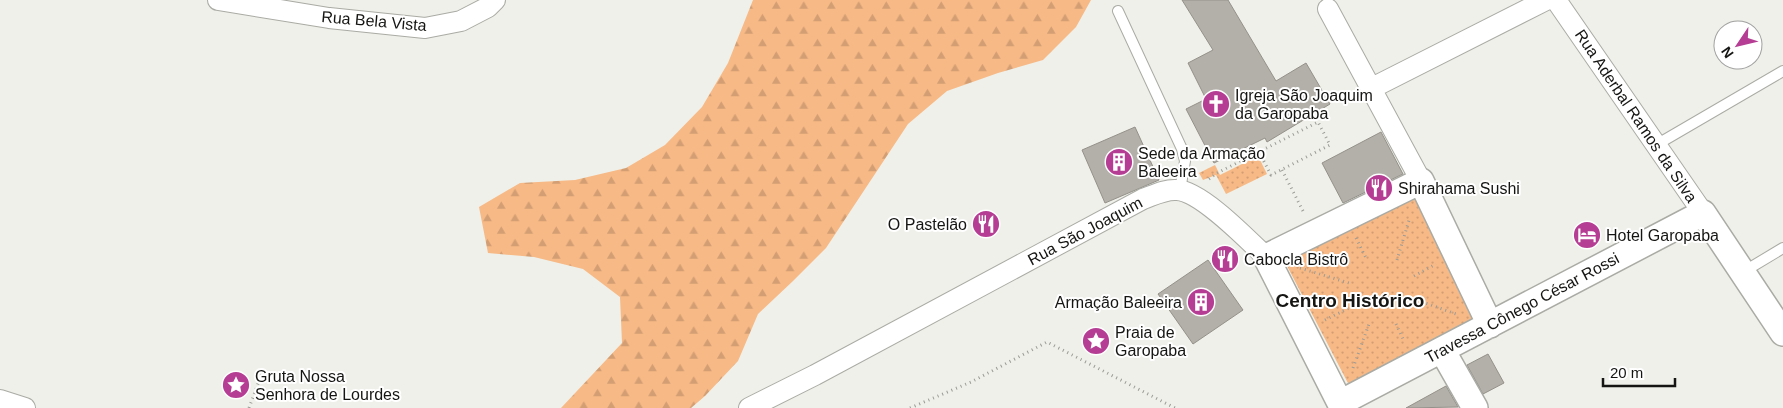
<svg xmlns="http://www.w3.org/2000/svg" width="1783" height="408" font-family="Arial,sans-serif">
	<defs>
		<pattern id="green-dots" width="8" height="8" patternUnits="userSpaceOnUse" patternTransform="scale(1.25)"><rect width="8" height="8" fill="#f7b986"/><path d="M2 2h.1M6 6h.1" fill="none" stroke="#d39e73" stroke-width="1.8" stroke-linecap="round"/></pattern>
		<pattern id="forest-firs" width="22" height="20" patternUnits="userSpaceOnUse" patternTransform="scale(1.25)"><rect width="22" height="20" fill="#f7b986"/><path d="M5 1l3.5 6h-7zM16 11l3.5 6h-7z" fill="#d39e73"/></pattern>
	</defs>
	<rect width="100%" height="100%" fill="#eff0e9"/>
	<path fill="url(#green-dots)" d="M 1258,156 L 1267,174 L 1226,194 L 1216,175 L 1203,180 L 1199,173 L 1215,165 L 1220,175 Z
		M 1416,198 L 1478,324 L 1350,387 L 1285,262 Z"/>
	<path fill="url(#forest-firs)" d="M 753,0 L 1091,0 L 1076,27 L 1043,60 L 998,73 L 947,91 L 908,124 L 826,248 L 793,281 L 758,314 L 738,361 L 705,396 L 691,408 L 561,408 L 622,343 L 620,297 L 583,269 L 534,257 L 488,253 L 479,207 L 520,183 L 575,180 L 626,168 L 665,145 L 702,107 L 728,63 Z"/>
	<path fill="#b3b0a9" stroke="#94918a" d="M 1182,0 L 1228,0 L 1276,81 L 1306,63 L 1330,104 L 1267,142 L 1265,138 L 1214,163 L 1186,109 L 1206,99 L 1188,63 L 1213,50 Z
		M 1135,127 L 1159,180 L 1105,203 L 1082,150 Z
		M 1381,132 L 1403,174 L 1343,203 L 1322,163 Z
		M 1208,260 L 1243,310 L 1193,344 L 1158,294 Z
		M 1488,354 L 1504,383 L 1483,394 L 1467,365 Z
		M 1446,386 L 1458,407 L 1406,408 Z"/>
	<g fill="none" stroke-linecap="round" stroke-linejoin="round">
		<defs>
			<path id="service" d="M 1118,11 L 1182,149 L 1185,161 L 1180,190
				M 1656,145 L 1783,71
				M 1743,272 L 1783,248"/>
			<path id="minor" d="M 218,0 L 329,18 L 425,28 L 461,21 L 488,7 L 495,0
				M 1556,0 L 1703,213
				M 1328,9 L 1421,181
				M 1372,88 L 1546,0
				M 0,400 L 25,408
				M 749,408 L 815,375 L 1143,199 C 1154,195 1165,189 1177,190 C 1201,191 1248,240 1266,257"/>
			<path id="tertiary" d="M 1490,325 L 1421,181 L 1266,257 L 1340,403 L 1703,213 L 1783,333
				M 1442,350 L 1475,408"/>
		</defs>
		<use href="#service" stroke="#aaaba4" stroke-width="12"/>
		<use href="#minor" stroke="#aaaba4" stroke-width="22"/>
		<use href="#tertiary" stroke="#aaaba4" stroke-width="28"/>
		<path stroke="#9b9b96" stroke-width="3" stroke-dasharray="1 4" stroke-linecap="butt" d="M 1282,170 L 1303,211
			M 1209,179 L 1217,173 L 1318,122 L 1330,145 L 1271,175 L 1259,152
			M 1356,238 L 1367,260
			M 1397,260 L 1410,217
			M 1300,268 L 1349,283
			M 1414,276 L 1436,264
			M 1417,300 L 1456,314
			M 1325,320 L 1351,307
			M 1396,324 L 1404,341
			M 1353,368 L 1369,324
			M 249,408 L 262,373
			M 910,408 L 971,382 L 1047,342 L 1175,408"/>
		<use href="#service" stroke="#fff" stroke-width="10"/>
		<use href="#minor" stroke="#fff" stroke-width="20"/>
		<use href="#tertiary" stroke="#fff" stroke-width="25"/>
	</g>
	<defs>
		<symbol id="church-disc" viewBox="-11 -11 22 22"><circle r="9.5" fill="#b53d93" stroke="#fff"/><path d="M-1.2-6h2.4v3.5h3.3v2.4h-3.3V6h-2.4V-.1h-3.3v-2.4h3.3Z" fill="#fff"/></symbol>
		<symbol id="building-disc" viewBox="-11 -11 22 22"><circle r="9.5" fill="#b53d93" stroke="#fff"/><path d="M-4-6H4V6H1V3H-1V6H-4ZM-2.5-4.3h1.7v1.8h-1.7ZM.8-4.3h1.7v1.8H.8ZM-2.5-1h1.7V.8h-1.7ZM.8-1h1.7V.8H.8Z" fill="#fff"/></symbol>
		<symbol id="restaurant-disc" viewBox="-11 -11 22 22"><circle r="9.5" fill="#b53d93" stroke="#fff"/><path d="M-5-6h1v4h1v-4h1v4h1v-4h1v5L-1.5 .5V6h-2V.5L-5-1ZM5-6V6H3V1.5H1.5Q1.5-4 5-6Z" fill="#fff"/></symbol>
		<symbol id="hotel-disc" viewBox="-11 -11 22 22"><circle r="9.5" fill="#b53d93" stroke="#fff"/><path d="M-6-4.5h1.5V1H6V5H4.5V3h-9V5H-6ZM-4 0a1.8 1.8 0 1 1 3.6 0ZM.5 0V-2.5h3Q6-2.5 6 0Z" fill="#fff"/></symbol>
		<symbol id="sight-disc" viewBox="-11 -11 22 22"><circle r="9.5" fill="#b53d93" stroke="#fff"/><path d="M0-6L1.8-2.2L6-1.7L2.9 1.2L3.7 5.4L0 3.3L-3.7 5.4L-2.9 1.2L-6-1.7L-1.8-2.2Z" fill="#fff"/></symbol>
	</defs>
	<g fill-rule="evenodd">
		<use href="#church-disc" x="1200" y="88" width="32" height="32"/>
		<use href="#building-disc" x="1103" y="146" width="32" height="32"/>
		<use href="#restaurant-disc" x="1363" y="172" width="32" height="32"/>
		<use href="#restaurant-disc" x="970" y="208" width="32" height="32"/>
		<use href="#hotel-disc" x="1571" y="219" width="32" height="32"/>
		<use href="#restaurant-disc" x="1209" y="243" width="32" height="32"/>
		<use href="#building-disc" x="1185" y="286" width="32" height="32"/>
		<use href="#sight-disc" x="1080" y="325" width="32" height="32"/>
		<use href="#sight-disc" x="220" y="369" width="32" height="32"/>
	</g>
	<g text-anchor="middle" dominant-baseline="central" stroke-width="4" stroke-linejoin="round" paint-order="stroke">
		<g font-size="16" fill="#151513" stroke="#fff">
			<text transform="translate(374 21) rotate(5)">Rua Bela Vista</text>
			<text transform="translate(1636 116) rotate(56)">Rua Aderbal Ramos da Silva</text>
			<text transform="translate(1085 231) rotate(-28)">Rua São Joaquim</text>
			<text transform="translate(1522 308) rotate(-28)">Travessa Cônego César Rossi</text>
		</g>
		<g font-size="16" fill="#151513" stroke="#fff" text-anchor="start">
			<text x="1235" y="95">Igreja São Joaquim<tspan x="1235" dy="18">da Garopaba</tspan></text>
			<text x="1138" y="153">Sede da Armação<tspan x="1138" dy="18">Baleeira</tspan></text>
			<text x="1398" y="188">Shirahama Sushi</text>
			<text x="967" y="224" text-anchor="end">O Pastelão</text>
			<text x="1606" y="235">Hotel Garopaba</text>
			<text x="1244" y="259">Cabocla Bistrô</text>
			<text x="1182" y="302" text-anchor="end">Armação Baleeira</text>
			<text x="1115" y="332">Praia de<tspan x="1115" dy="18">Garopaba</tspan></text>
			<text x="255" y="376">Gruta Nossa<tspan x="255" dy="18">Senhora de Lourdes</tspan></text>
		</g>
		<g font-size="19" font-weight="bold" fill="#151513" stroke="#fff">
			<text x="1350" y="300">Centro Histórico</text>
		</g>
	</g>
	<g transform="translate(1738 45) rotate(235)"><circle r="24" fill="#ffffff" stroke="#a1a1a1"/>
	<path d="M0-4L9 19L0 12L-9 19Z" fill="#b53d93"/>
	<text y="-8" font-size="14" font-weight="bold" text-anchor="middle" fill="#151513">N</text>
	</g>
	<path d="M1603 378v8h72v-8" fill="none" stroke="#151513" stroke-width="2.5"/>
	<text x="1610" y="378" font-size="15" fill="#151513" stroke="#ffffff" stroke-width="4" paint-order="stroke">20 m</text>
</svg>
